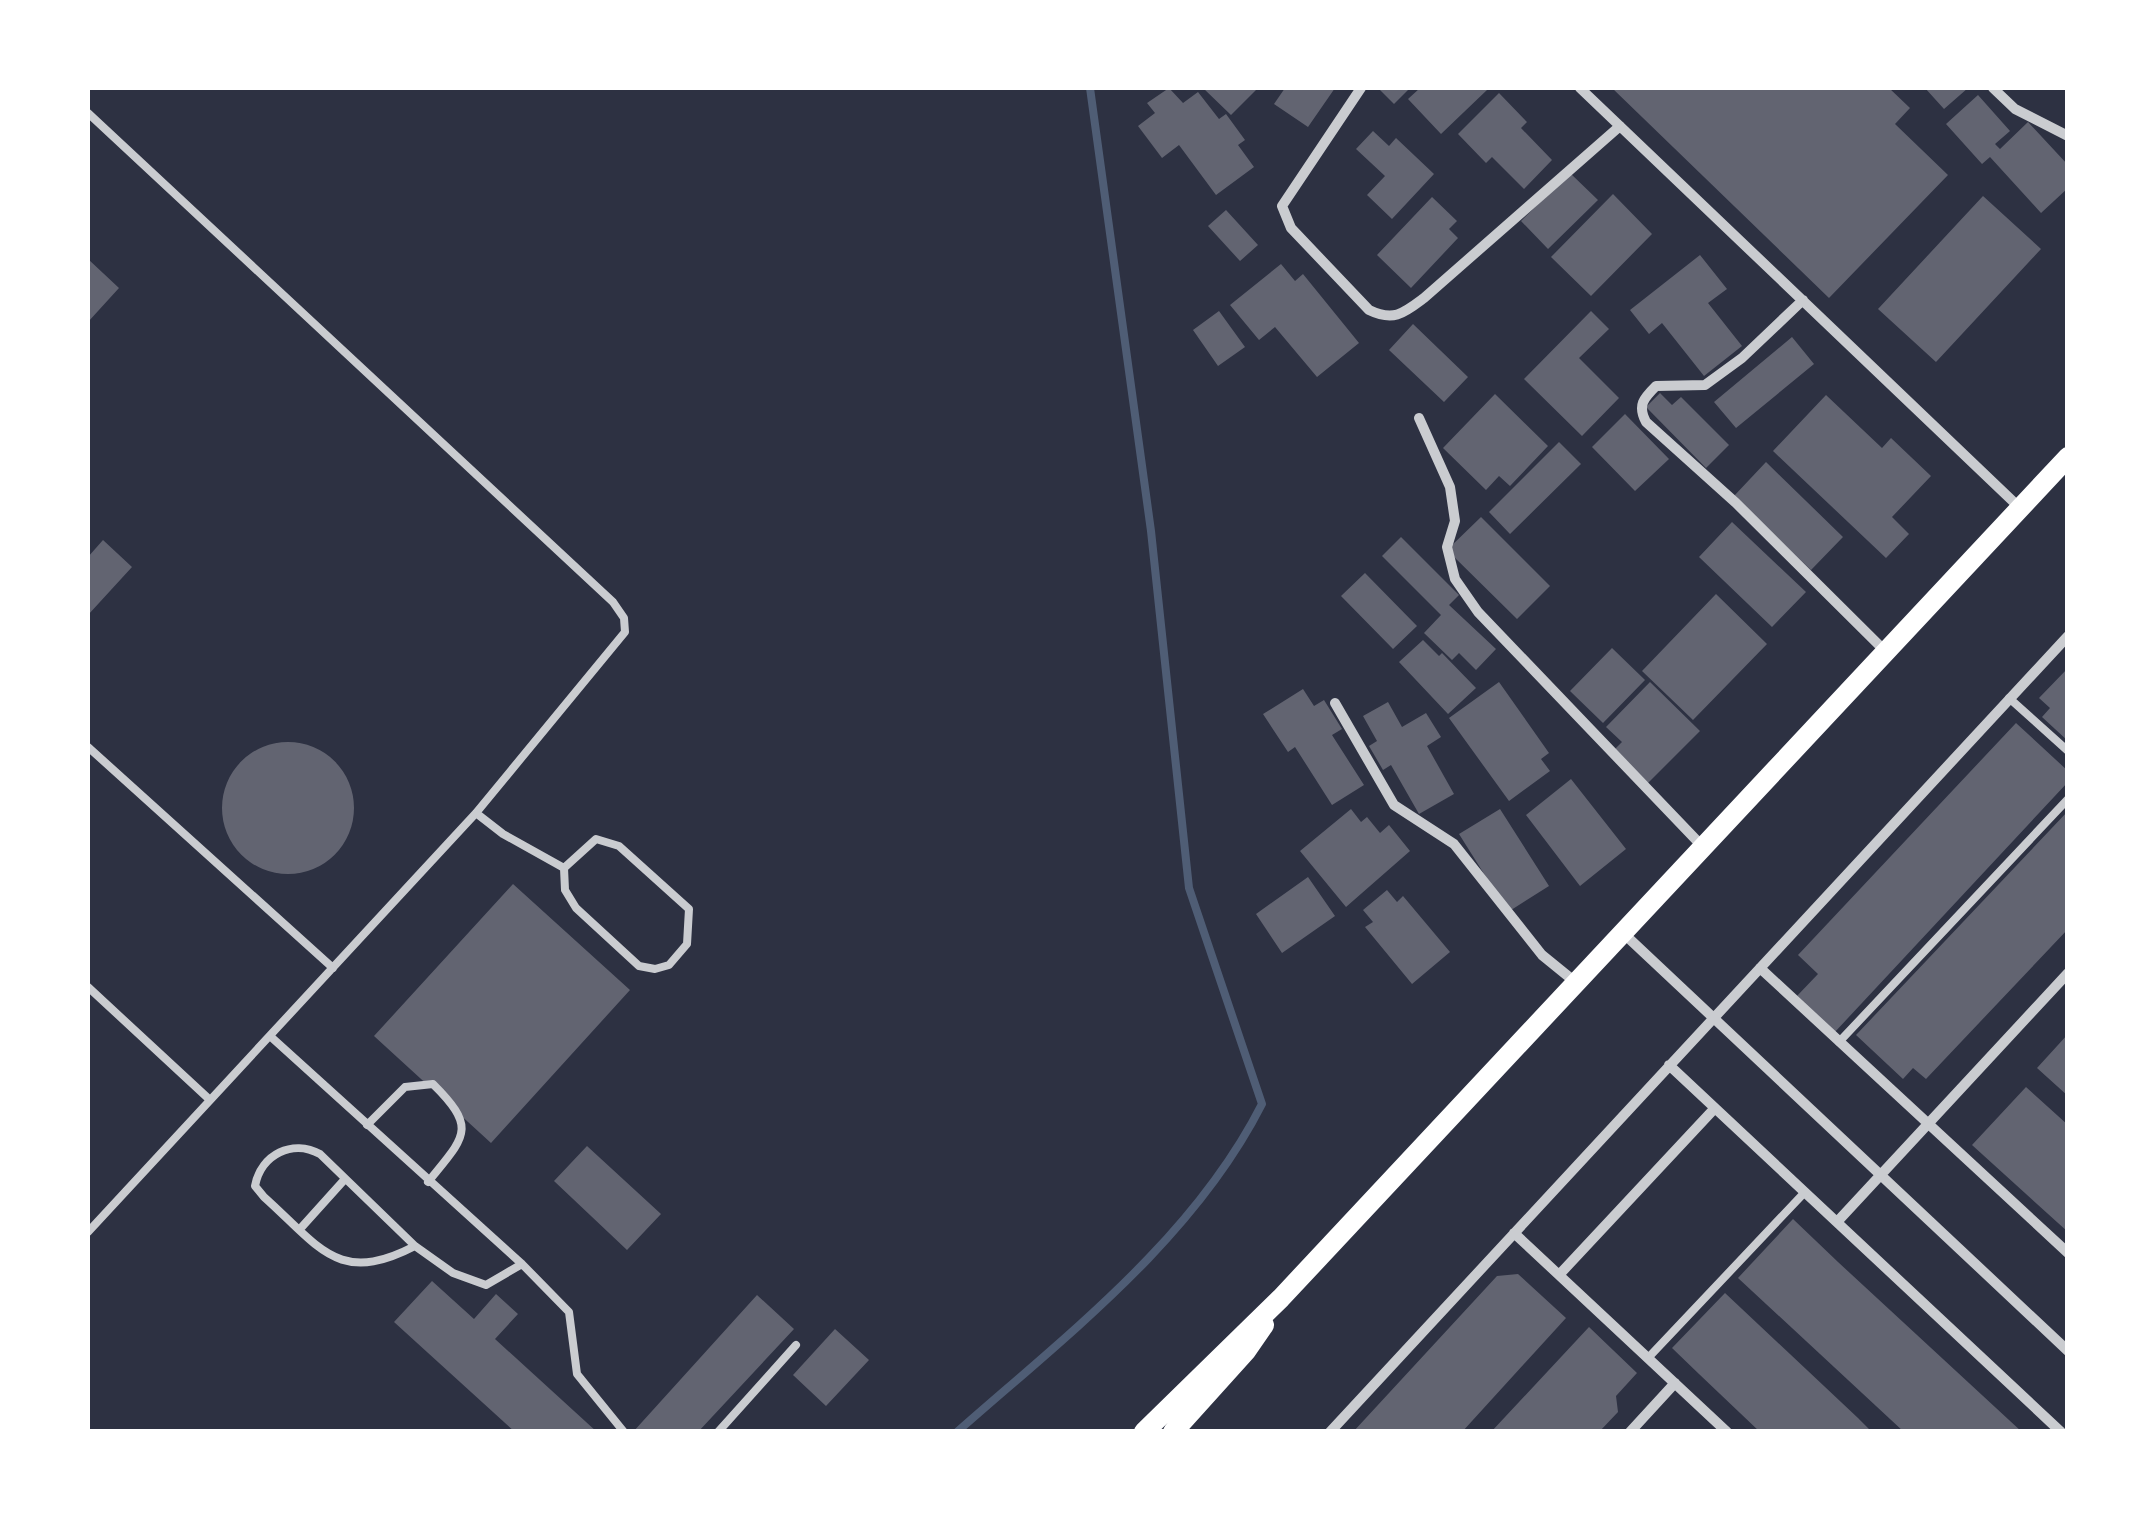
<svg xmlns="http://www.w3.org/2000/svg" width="2155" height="1519" font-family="Helvetica,sans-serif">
	<rect width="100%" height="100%" fill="#2d3142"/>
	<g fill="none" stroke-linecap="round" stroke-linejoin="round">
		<path stroke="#4f5d75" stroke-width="8" d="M 957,1432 C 1068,1334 1194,1238 1262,1104 L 1189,888 L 1151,531 L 1090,88"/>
	</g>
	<path fill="#626471" d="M 1169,88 L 1183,103 L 1198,92 L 1219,119 L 1226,114 L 1245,140 L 1238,145 L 1254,167 L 1216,195 L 1179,145 L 1162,158 L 1138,126 L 1155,113 L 1147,103 Z
		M 1203,88 L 1258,88 L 1231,115 Z
		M 1285,88 L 1335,88 L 1308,127 L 1274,104 Z
		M 1378,88 L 1410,88 L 1394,104 Z
		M 1420,88 L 1485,88 L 1487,90 L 1441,134 L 1408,99 Z
		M 1612,88 L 1889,88 L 1910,108 L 1895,124 L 1948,175 L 1829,298 Z
		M 1925,88 L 1968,88 L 1944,109 Z
		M 1499,93 L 1527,122 L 1521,128 L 1552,160 L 1524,189 L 1492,157 L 1486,163 L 1458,134 Z
		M 1978,95 L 2010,131 L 1995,144 L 2000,149 L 2028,122 L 2068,165 L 2068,188 L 2041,213 L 1990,157 L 1982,164 L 1946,124 Z
		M 1373,131 L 1389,146 L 1396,138 L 1434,174 L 1392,219 L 1367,195 L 1385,176 L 1356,149 Z
		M 1570,173 L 1598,200 L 1548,249 L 1521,221 Z
		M 1613,194 L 1652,234 L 1591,296 L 1551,257 Z
		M 1983,196 L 2041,249 L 1936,362 L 1878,309 Z
		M 1432,197 L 1457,221 L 1449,229 L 1458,238 L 1411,288 L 1377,255 Z
		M 1226,210 L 1258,245 L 1240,261 L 1208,226 Z
		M 1700,255 L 1727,289 L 1708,303 L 1742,346 L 1704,376 L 1662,323 L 1649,334 L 1630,310 Z
		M 88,259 L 119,288 L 88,322 Z
		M 1281,264 L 1295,281 L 1303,274 L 1359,343 L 1317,377 L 1275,327 L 1259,340 L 1230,305 Z
		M 1219,311 L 1245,347 L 1218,366 L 1193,330 Z
		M 1591,311 L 1609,329 L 1579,358 L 1619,398 L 1582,436 L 1524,379 Z
		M 1413,324 L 1468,377 L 1444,402 L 1389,350 Z
		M 1792,337 L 1814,364 L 1736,428 L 1714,402 Z
		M 1660,393 L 1672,405 L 1681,397 L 1729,445 L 1706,468 L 1646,407 Z
		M 1495,394 L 1548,446 L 1510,486 L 1499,476 L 1486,490 L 1443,448 Z
		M 1826,395 L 1882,448 L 1891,438 L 1931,476 L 1892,517 L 1909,534 L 1886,558 L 1773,451 Z
		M 1625,414 L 1669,459 L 1635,491 L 1592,447 Z
		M 1559,442 L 1581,464 L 1510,534 L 1489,512 Z
		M 1766,462 L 1843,537 L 1811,570 L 1734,496 Z
		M 1481,517 L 1550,586 L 1517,619 L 1447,550 Z
		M 1732,522 L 1806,592 L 1772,627 L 1699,557 Z
		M 1401,537 L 1459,595 L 1449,605 L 1496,649 L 1476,670 L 1459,653 L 1452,660 L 1424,633 L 1441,615 L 1382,556 Z
		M 103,540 L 132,567 L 88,615 L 88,557 Z
		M 1365,573 L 1417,626 L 1393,649 L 1341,596 Z
		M 1716,594 L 1767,644 L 1693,720 L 1642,671 Z
		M 1423,640 L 1439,656 L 1442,653 L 1476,688 L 1448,714 L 1399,662 Z
		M 1612,648 L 1645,680 L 1603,723 L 1570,691 Z
		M 2068,668 L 2068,741 L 2042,717 L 2050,708 L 2039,698 Z
		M 1499,682 L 1549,753 L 1541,759 L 1550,771 L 1509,801 L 1449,718 Z
		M 1650,682 L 1700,731 L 1647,784 L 1614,750 L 1622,742 L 1606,727 Z
		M 1303,689 L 1314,706 L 1324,700 L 1342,729 L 1332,735 L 1364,785 L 1332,805 L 1295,747 L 1288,752 L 1263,714 Z
		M 1388,702 L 1402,727 L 1426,713 L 1441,737 L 1427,746 L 1454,794 L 1419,814 L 1391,765 L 1383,770 L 1369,746 L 1377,741 L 1363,716 Z
		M 2016,723 L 2068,771 L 2068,782 L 1834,1033 L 1796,997 L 1818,974 L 1798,955 Z
		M222 808a66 66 0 1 1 132 0a66 66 0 1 1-132 0Z
		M 1571,779 L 1626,849 L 1580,886 L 1526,815 Z
		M 1351,809 L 1361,822 L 1367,817 L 1380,833 L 1389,825 L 1410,851 L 1346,907 L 1300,851 Z
		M 1500,809 L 1549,886 L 1508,912 L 1459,834 Z
		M 2068,811 L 2068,929 L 1926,1079 L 1913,1068 L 1903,1079 L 1856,1035 Z
		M 1308,877 L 1335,916 L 1282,953 L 1256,914 Z
		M 513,884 L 630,990 L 491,1143 L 374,1036 Z
		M 1387,890 L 1397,902 L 1403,896 L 1450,952 L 1412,984 L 1365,927 L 1373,922 L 1363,910 Z
		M 2068,1034 L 2068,1096 L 2037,1068 Z
		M 2026,1087 L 2068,1125 L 2068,1232 L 1972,1145 Z
		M 587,1146 L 661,1214 L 627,1250 L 554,1181 Z
		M 1793,1219 L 1838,1262 L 2022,1432 L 1904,1432 L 1820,1354 L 1738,1278 Z
		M 1518,1274 L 1566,1318 L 1462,1432 L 1353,1432 L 1497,1276 Z
		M 432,1281 L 474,1319 L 496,1294 L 518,1314 L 495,1339 L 597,1432 L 515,1432 L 394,1322 Z
		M 1725,1293 L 1858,1418 L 1872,1432 L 1760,1432 L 1699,1374 L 1672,1348 Z
		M 757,1295 L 794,1329 L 698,1432 L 633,1432 Z
		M 1589,1327 L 1637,1373 L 1616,1396 L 1618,1412 L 1599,1432 L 1491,1432 Z
		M 835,1329 L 869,1360 L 826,1406 L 793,1375 Z"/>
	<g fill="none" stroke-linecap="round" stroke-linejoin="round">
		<path stroke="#caccd0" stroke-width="8" d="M 88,113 L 613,602 L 624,618 L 625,632 L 476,813 L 88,1232
			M 2009,698 L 2068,751
			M 88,747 L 333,968
			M 476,813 L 503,834 L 564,868 L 596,839 L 619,846 L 689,909 L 687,944 L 669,965 L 655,969 L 639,966 L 576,908 L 565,890 L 564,868
			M 88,987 L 210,1100
			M 270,1036 L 522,1264 L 569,1312 L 577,1374 L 624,1432
			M 1839,1042 L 2068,799
			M 367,1125 L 405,1087 L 433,1084 C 478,1129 465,1136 428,1182
			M 300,1229 L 345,1179
			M 415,1246 L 320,1154 C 293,1139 261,1154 255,1186 L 264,1197 C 320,1247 338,1286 415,1246 L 453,1273 L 486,1285 L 522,1264
			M 1648,1358 L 1805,1192
			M 718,1432 L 796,1345"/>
		<path stroke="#caccd0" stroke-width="10" d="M 1361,88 L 1282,206 L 1291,228 L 1369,310 C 1394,322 1404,313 1424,298 L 1620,126
			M 1580,88 L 2020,508
			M 1993,88 L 2015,109 L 2068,136
			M 1803,300 L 1742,358 L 1705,385 L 1656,386 C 1644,398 1637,405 1646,422 L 1736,503 L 1885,651
			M 1419,418 L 1450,487 L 1455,521 L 1447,547 L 1455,579 L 1478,612 L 1702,846
			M 1335,703 L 1394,805 L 1454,844 L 1542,955 L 1574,981
			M 1621,931 L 2068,1351
			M 1760,968 L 2068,1253
			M 1669,1065 L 2061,1432
			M 1837,1222 L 2068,973
			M 1514,1233 L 1727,1432
			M 1559,1275 L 1715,1108
			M 1330,1432 L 2068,636
			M 1630,1432 L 1675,1383"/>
		<path stroke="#fff" stroke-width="20" d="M 1144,1432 L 1281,1298 L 2068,457
			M 1173,1432 L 1246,1351 L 1264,1325"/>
	</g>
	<rect width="2155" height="1519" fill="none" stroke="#ffffff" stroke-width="180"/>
</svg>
